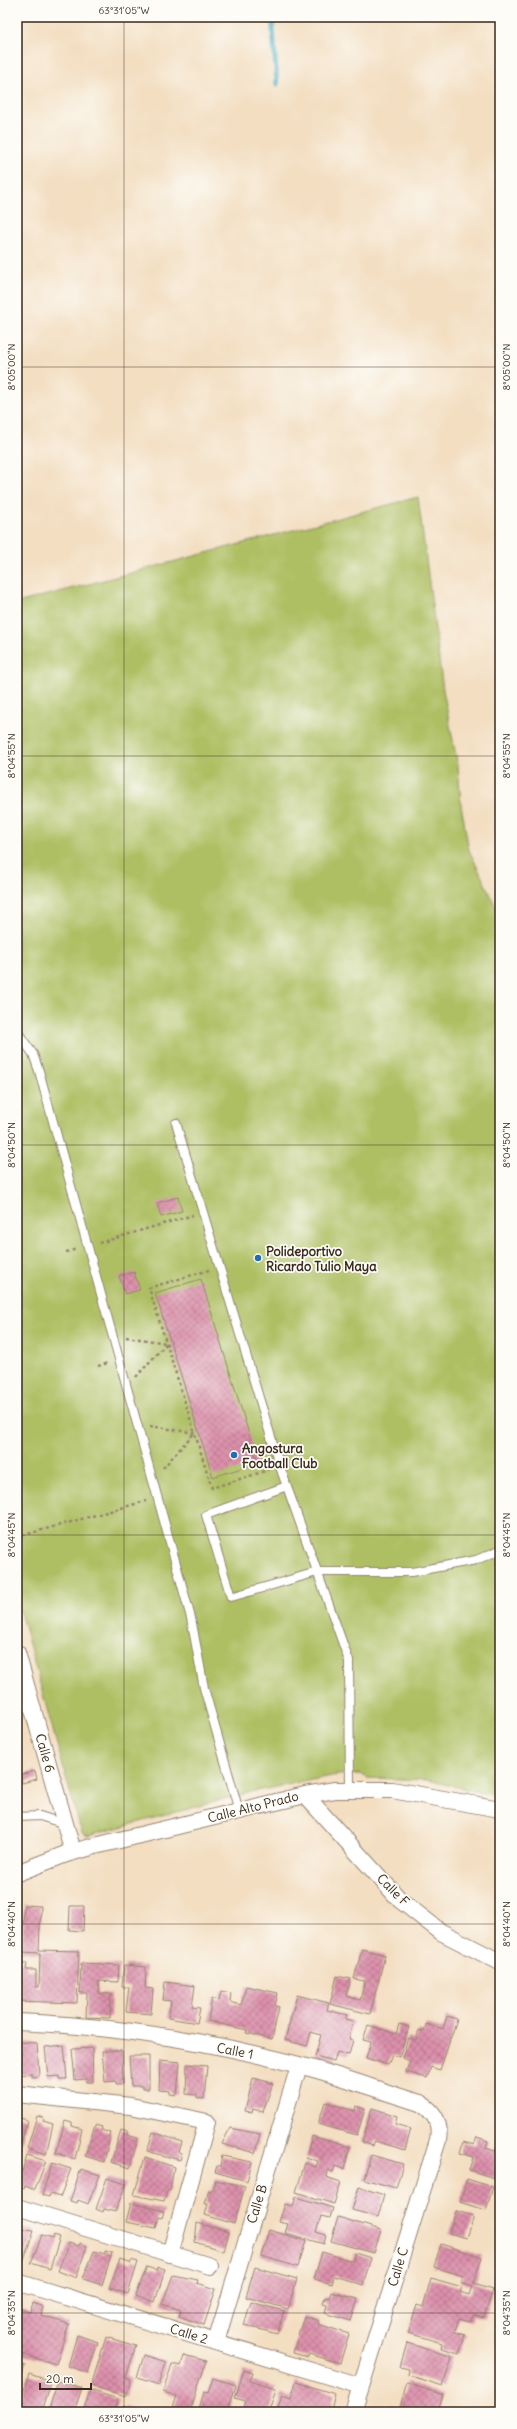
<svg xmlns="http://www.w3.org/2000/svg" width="517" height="2429" font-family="Delius,sans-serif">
	<defs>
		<pattern id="building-cross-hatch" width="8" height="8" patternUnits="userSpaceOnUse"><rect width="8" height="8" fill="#dc90ab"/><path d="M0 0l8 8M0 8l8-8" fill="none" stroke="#b4768b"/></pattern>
	</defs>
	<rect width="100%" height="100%" fill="#fdfcf7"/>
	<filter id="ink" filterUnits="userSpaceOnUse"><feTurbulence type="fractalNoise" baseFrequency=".025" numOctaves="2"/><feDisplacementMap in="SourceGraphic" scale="8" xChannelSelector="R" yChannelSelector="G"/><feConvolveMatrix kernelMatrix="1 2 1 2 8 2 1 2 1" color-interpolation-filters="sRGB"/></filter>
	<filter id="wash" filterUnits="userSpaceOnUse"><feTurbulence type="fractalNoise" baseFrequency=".012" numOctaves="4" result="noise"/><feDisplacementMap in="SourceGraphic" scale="16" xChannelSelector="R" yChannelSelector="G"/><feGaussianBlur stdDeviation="0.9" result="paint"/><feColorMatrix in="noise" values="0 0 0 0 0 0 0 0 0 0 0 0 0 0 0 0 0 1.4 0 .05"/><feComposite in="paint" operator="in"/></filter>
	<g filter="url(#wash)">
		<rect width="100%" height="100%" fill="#f3dec1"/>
		<path fill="#aebf63" stroke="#747440" d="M 418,497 L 443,690 L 458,766 L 461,805 L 469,850 L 500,915 L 500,1797 L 427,1780 L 367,1778 L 361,1774 L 337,1775 L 251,1792 L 88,1836 L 83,1834 L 79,1824 L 17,1601 L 17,603 Z"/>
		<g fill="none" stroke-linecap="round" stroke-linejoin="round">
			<path stroke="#45acc5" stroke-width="5" d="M 272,17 L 277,84"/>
		</g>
		<g id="blocks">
			<path fill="url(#building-cross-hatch)" d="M 178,1197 L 182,1211 L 161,1217 L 157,1203 Z
				M 134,1272 L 140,1290 L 125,1294 L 119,1276 Z
				M 201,1279 L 258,1463 L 213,1477 L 155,1293 Z
				M 35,1771 L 37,1779 L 22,1783 L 20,1775 Z
				M 24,1905 L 41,1906 L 39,1950 L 79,1951 L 77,2003 L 17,2001 L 17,1950 L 19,1950 L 18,1963 L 27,1963 L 26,1970 L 36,1970 L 36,1987 L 39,1987 L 40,1953 L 22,1952 Z
				M 70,1906 L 84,1906 L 83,1931 L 69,1930 Z
				M 362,1949 L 385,1955 L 370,2014 L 330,2004 L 337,1976 L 351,1979 L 346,1996 L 360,2000 L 365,1981 L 354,1979 Z
				M 81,1963 L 119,1965 L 118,1982 L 99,1981 L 98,1993 L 111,1994 L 110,2018 L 86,2017 L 87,1993 L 80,1993 Z
				M 124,1965 L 146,1967 L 145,1988 L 153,1989 L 151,2014 L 126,2012 L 129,1987 L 122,1987 Z
				M 165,1982 L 195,1986 L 192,2007 L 200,2008 L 197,2023 L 168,2018 L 171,2001 L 163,2000 Z
				M 246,1986 L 278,1993 L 275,2006 L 279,2007 L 272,2039 L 246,2033 L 247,2030 L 208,2021 L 212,1998 L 219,2000 L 221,1991 L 231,1993 L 230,2002 L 241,2005 Z
				M 297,1995 L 329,2003 L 327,2010 L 347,2015 L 345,2019 L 353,2021 L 349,2039 L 353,2040 L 349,2055 L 337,2052 L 334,2061 L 315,2056 L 321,2035 L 311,2032 L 307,2046 L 285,2040 Z
				M 447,2016 L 457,2019 L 440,2070 L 431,2067 L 427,2078 L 406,2072 L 410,2061 L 402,2058 L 408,2038 L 416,2040 L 419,2030 L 424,2032 L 426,2024 L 443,2029 Z
				M 399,2024 L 409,2027 L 399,2057 L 392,2055 L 388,2065 L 366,2058 L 371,2042 L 363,2040 L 368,2025 L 396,2034 Z
				M 17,2042 L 37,2043 L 39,2076 L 32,2077 L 32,2074 L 21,2075 L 20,2056 L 17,2056 Z
				M 64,2045 L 67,2079 L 60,2079 L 60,2076 L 48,2077 L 45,2047 Z
				M 92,2048 L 93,2082 L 86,2082 L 86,2079 L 75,2080 L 72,2049 Z
				M 102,2051 L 122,2051 L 123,2084 L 116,2084 L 116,2081 L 105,2082 Z
				M 129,2056 L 149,2056 L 149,2089 L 142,2089 L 142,2086 L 131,2086 Z
				M 160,2060 L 180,2062 L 177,2095 L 170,2094 L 170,2091 L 159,2090 Z
				M 187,2064 L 207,2066 L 204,2099 L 197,2098 L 197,2095 L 186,2094 Z
				M 253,2078 L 273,2083 L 263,2112 L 253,2109 L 252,2112 L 245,2111 Z
				M 325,2102 L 355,2111 L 356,2106 L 365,2109 L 357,2135 L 318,2124 Z
				M 372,2108 L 397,2116 L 395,2124 L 411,2129 L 405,2150 L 375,2141 L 373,2146 L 362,2142 Z
				M 37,2116 L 44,2118 L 43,2121 L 53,2124 L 46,2154 L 27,2148 Z
				M 17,2117 L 27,2120 L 20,2149 L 17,2148 Z
				M 65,2121 L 72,2123 L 72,2126 L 82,2129 L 75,2159 L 56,2153 Z
				M 95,2125 L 102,2127 L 101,2130 L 111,2133 L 104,2162 L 85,2156 Z
				M 230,2128 L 260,2134 L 255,2153 L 222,2144 Z
				M 121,2130 L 128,2132 L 127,2135 L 138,2138 L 130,2168 L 111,2162 Z
				M 153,2132 L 182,2142 L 179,2152 L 182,2153 L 180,2160 L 147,2151 Z
				M 312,2136 L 350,2147 L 344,2169 L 335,2166 L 333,2172 L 327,2170 L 326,2177 L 341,2182 L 334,2204 L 296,2192 L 305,2163 L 316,2167 L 318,2161 L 306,2157 Z
				M 477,2137 L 488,2141 L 486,2148 L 495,2151 L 498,2144 L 500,2145 L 500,2180 L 469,2170 L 473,2157 L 460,2153 L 463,2142 L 474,2145 Z
				M 27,2155 L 46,2161 L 35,2190 L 25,2186 L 24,2189 L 17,2187 Z
				M 371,2155 L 403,2164 L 396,2188 L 364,2179 Z
				M 222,2156 L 252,2162 L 247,2181 L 215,2172 L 217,2166 L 220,2166 Z
				M 145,2157 L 174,2167 L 170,2191 L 167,2191 L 164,2201 L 134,2195 Z
				M 52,2163 L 71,2169 L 60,2197 L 50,2194 L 49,2197 L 42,2195 Z
				M 81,2169 L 100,2175 L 88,2204 L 78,2200 L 77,2203 L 70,2201 Z
				M 107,2178 L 126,2184 L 115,2212 L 104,2209 L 103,2212 L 96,2209 Z
				M 467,2179 L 493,2187 L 486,2210 L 460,2202 Z
				M 215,2180 L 245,2186 L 234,2224 L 205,2215 L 208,2204 L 205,2204 L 209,2190 L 212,2191 Z
				M 359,2187 L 384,2195 L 378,2217 L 352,2210 Z
				M 296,2197 L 333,2208 L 330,2218 L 321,2216 L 316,2232 L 326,2235 L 324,2244 L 285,2233 L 288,2224 L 279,2222 L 285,2204 L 293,2206 Z
				M 131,2203 L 164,2211 L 162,2218 L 159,2217 L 156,2228 L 126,2222 Z
				M 456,2211 L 474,2216 L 467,2238 L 449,2233 Z
				M 338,2217 L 381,2230 L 374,2253 L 331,2241 Z
				M 197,2223 L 229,2232 L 224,2251 L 195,2242 Z
				M 17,2228 L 34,2230 L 23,2262 L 17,2260 Z
				M 269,2230 L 306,2241 L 298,2267 L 261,2256 Z
				M 42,2235 L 53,2238 L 54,2235 L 60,2237 L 50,2269 L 31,2263 Z
				M 69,2243 L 79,2246 L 80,2243 L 87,2246 L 76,2278 L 58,2271 Z
				M 441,2244 L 482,2257 L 474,2283 L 493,2289 L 484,2318 L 473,2315 L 471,2321 L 459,2318 L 455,2332 L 465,2335 L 459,2354 L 441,2349 L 442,2343 L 408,2333 L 417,2305 L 423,2307 L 431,2278 L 462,2287 L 460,2292 L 470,2295 L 473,2286 L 461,2282 L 463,2276 L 434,2267 Z
				M 94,2251 L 105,2254 L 105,2251 L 112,2253 L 102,2285 L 83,2279 Z
				M 322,2252 L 352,2261 L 355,2253 L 371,2258 L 363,2285 L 334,2276 L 332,2284 L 314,2279 Z
				M 120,2259 L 131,2263 L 131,2260 L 138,2262 L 128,2294 L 109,2288 Z
				M 147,2267 L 158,2271 L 158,2268 L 165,2270 L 155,2302 L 136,2295 Z
				M 255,2267 L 297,2279 L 288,2309 L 246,2297 Z
				M 173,2275 L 198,2280 L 197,2283 L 216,2289 L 204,2325 L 179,2316 L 181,2310 L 162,2304 Z
				M 331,2292 L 358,2299 L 351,2321 L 325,2313 L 327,2305 L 323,2304 L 325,2297 L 329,2298 Z
				M 251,2302 L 284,2311 L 277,2334 L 244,2325 Z
				M 33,2303 L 43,2307 L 41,2316 L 69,2324 L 56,2364 L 21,2354 L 17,2363 L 25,2366 L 18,2386 L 17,2386 L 17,2308 L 30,2312 Z
				M 304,2316 L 319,2321 L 318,2324 L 349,2334 L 340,2363 L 309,2354 L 308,2357 L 293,2353 Z
				M 77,2335 L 98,2342 L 88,2373 L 68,2366 Z
				M 106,2337 L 136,2346 L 126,2377 L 131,2379 L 126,2396 L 91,2386 Z
				M 407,2343 L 452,2357 L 443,2386 L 408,2375 L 409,2369 L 400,2367 Z
				M 144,2355 L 166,2362 L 159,2385 L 137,2378 Z
				M 184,2355 L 206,2361 L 190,2412 L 176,2412 L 172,2411 L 177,2396 L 163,2392 L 172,2364 L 181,2366 Z
				M 244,2370 L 253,2373 L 250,2381 L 276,2389 L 269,2412 L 242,2412 L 245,2401 L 235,2398 Z
				M 29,2374 L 51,2381 L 41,2412 L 17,2411 Z
				M 213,2378 L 236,2385 L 228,2412 L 198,2412 L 204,2392 L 208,2393 Z
				M 58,2381 L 82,2388 L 74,2412 L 48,2412 Z
				M 296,2382 L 335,2394 L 330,2412 L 277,2412 L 282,2395 L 291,2398 Z
				M 407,2383 L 443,2395 L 438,2412 L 388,2412 L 390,2407 L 399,2410 Z
				M 90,2390 L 118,2399 L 114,2410 L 121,2412 L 123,2406 L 130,2408 L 129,2412 L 83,2412 Z"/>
		</g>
	</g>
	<g filter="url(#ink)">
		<use href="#blocks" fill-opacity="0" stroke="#978470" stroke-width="1"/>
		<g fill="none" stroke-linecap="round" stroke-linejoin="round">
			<defs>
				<path id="lane" d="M 17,1031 L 33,1054 L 39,1071 L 191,1618 L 204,1688 L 239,1811
					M 176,1123 L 280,1467 L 349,1661 L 350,1789
					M 287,1486 L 206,1515 L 231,1597 L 317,1572 L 412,1572 L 476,1560 L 500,1550
					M 17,1817 L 40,1816 L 65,1824"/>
				<path id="street" d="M 17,1653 L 73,1852
					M 305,1795 L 400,1900 L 441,1932 L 500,1962
					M 17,1873 L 66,1854 L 95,1846 L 305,1795 L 335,1790 L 392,1790 L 500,1809
					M 17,2022 C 115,2026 216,2042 310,2068 C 347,2078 383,2092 420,2103 C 435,2112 441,2123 438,2140 L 353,2412
					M 17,2094 L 131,2106 L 207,2122 L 170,2254
					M 17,2207 L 210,2266
					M 17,2282 L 361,2386
					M 216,2342 L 299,2066"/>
			</defs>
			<use href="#lane" stroke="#978470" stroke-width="10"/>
			<use href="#street" stroke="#978470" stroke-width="18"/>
			<path stroke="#978470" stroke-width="2.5" stroke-dasharray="3 3" stroke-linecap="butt" d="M 99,1243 L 193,1215
				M 66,1252 L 77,1249
				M 209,1270 L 149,1288 L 212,1488 L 268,1470
				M 126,1337 L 167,1343
				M 98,1366 L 108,1363
				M 136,1377 L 166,1344
				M 150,1426 L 195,1433
				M 163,1468 L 194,1433
				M 17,1537 L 146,1501"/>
			<use href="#lane" stroke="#fff" stroke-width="8"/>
			<use href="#street" stroke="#fff" stroke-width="16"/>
		</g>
	</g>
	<path fill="none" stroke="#3b2a1e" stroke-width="1" stroke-opacity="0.45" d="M 124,17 L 124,2412M 17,367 L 500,367M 17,756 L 500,756M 17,1145 L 500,1145M 17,1535 L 500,1535M 17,1924 L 500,1924M 17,2313 L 500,2313"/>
	<g fill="#1f6fb2" stroke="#fdfcf7" stroke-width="1.5">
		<circle cx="258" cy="1258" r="4"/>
		<circle cx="234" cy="1455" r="4"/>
	</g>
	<g text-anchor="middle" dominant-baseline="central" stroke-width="3.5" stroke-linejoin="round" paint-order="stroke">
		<g font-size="13" font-weight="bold" fill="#3b2a1e" stroke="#fdfcf7" text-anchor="start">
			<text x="266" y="1251">Polideportivo<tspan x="266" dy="15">Ricardo Tulio Maya</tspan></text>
			<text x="242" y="1448">Angostura<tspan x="242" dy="15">Football Club</tspan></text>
		</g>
		<g font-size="13" fill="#3b2a1e" stroke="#fdfcf7">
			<text transform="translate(45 1753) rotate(74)">Calle 6</text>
			<text transform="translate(253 1807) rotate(-14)">Calle Alto Prado</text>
			<text transform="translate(393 1890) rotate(45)">Calle F</text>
			<text transform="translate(235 2051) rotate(11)">Calle 1</text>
			<text transform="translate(257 2204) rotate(-73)">Calle B</text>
			<text transform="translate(398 2267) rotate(-73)">Calle C</text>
			<text transform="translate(189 2334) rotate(17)">Calle 2</text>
		</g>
	</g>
	<rect width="517" height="2429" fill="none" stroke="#fdfcf7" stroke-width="44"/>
	<path d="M40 2383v6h51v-6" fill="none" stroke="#3b2a1e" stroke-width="2"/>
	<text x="46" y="2383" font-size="12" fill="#3b2a1e" stroke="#fdfcf7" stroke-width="3" paint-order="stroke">20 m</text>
	<rect x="22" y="22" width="473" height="2385" fill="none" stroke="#3b2a1e" stroke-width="1.5"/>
	<g font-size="10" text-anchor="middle" fill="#3b2a1e">
		<text x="124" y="14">63°31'05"W</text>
		<text transform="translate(11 367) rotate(-90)" y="4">8°05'00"N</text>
		<text transform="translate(506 367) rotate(-90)" y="4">8°05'00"N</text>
		<text transform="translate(11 756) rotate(-90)" y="4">8°04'55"N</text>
		<text transform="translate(506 756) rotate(-90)" y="4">8°04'55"N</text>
		<text transform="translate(11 1145) rotate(-90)" y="4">8°04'50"N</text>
		<text transform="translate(506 1145) rotate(-90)" y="4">8°04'50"N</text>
		<text transform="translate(11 1535) rotate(-90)" y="4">8°04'45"N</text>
		<text transform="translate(506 1535) rotate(-90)" y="4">8°04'45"N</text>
		<text transform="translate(11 1924) rotate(-90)" y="4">8°04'40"N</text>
		<text transform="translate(506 1924) rotate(-90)" y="4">8°04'40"N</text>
		<text transform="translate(11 2313) rotate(-90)" y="4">8°04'35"N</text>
		<text transform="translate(506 2313) rotate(-90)" y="4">8°04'35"N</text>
		<text x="124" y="2422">63°31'05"W</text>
	</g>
</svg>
